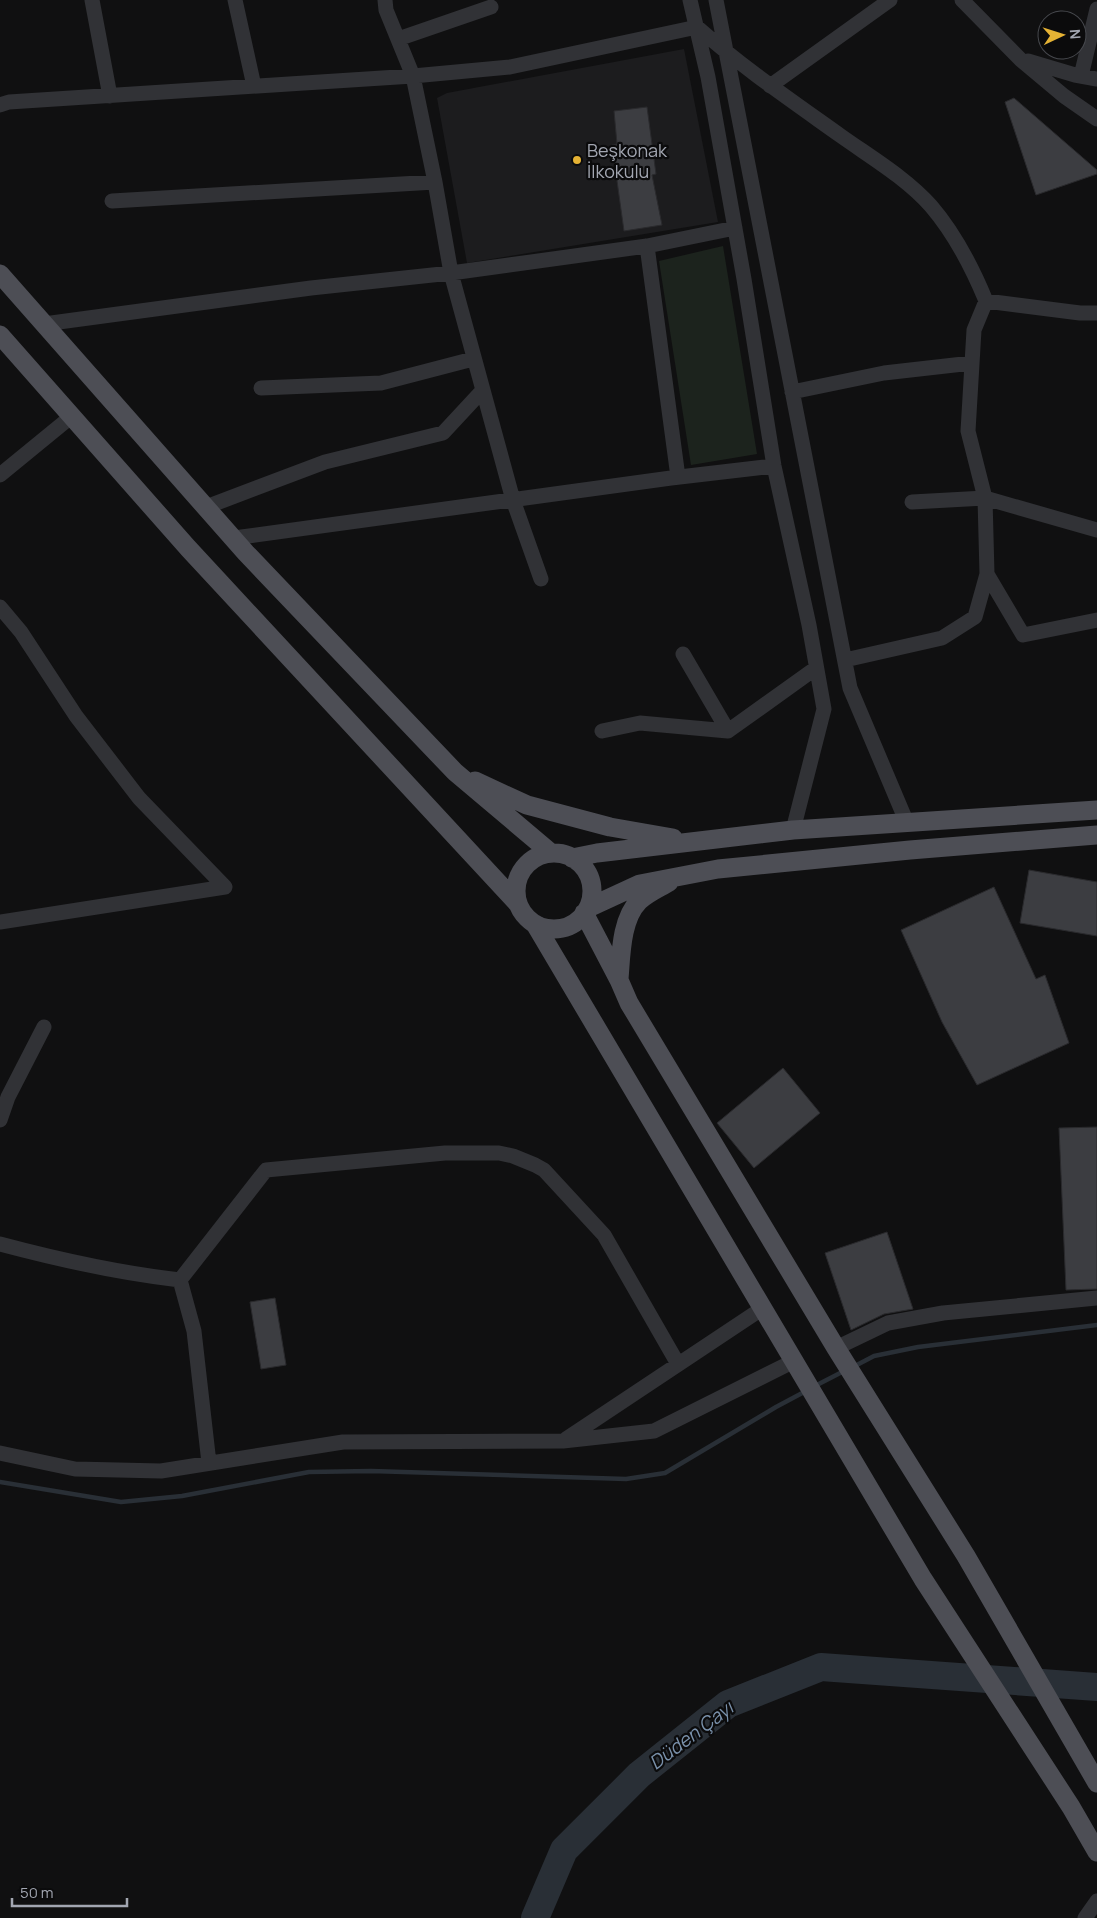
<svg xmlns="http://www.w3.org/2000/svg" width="1097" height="1918" font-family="Manrope,sans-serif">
	<rect width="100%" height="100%" fill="#101011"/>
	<path fill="#1c1c1e" d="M 684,49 L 718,222 L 467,263 L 437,98 L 447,93 Z"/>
	<path fill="#1c231d" d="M 723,246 L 757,454 L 691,465 L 659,261 Z"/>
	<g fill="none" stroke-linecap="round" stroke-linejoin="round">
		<path stroke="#292f36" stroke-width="4.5" d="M 853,1367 L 874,1356 L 918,1347 L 1097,1325
			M 813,1387 L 844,1371
			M 0,1482 L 121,1502 L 182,1496 L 309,1472 L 371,1471 L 626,1479 L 665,1473 L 776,1407 L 806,1391"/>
		<path stroke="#292f36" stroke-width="28" d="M 535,1918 L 564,1850 L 639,1775 L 728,1704 L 821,1667 L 1097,1687"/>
	</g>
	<path fill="#3c3d41" stroke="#2a2a2d" d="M 1014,98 L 1097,170 L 1097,174 L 1036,195 L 1005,102 Z
		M 647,107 L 656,174 L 652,175 L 662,225 L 624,231 L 612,145 L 617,144 L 614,111 Z
		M 1029,870 L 1097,882 L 1097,936 L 1020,923 Z
		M 994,887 L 1036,979 L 1045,975 L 1069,1043 L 977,1085 L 942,1022 L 901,930 Z
		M 783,1068 L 820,1113 L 754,1168 L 717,1123 Z
		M 1097,1127 L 1097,1289 L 1066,1290 L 1059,1128 Z
		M 887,1232 L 913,1309 L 884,1314 L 851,1330 L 825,1253 Z
		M 275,1298 L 286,1365 L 261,1369 L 250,1302 Z"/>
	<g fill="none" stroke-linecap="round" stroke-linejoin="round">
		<path stroke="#313236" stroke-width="15" d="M 92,0 L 110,96
			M 235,0 L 254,86
			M 385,0 L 386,10 L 413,76 L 435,182 L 451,273 L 513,500 L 541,579
			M 690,0 L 708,77 L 744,279 L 774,466 L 809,625 L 824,709 L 793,830
			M 716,0 L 850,688 L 907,823
			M 962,0 L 1021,60 L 1064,96 L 1097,119
			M 398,39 L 491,7
			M 1028,61 L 1075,75 L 1097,79
			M 1081,76 L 1097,9
			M 770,86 L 890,0
			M 0,105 L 9,102 L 413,76 L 510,67 L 697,27 C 742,67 792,101 841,136 C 872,158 906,178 931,206 C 955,234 972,267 986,301 L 1080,313 L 1097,313
			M 112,201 L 435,182
			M 647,246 L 678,477
			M 44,324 L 311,288 L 451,273 L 647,246 L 735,228
			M 261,388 L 381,383 L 473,359
			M 792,392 L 884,373 L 972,363
			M 0,475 L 72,416
			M 912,502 L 985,498 L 1097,530
			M 206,507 L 325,462 L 443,433 L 482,391
			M 234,538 L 671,478 L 774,466
			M 987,574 L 1023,635 L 1097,620
			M 0,607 L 21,632 L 76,716 L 139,798 L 225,887
			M 683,654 L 728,731
			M 845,660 L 942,638 L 975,617 L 987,574 L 985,498 L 968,431 L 974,330 L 986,301
			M 602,731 L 640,723 L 728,731 L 816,668
			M 0,922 L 225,887
			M 0,1120 L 8,1097 L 44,1027
			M 0,1244 C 60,1260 119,1273 180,1280 L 194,1331 L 209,1463
			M 180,1280 L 266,1170 L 445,1153 L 499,1153 L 513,1156 L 535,1165 L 544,1170 L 604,1235 L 678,1364
			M 836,1348 L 888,1323 L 943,1313 L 1097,1298
			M 566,1439 L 763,1308
			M 0,1453 L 75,1469 L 161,1471 L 343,1442 L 563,1441 L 654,1431 L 794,1361
			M 1085,1918 L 1097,1901"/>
		<path stroke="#4d4e55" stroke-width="19" d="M 0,274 L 246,553 L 455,772 L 551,853
			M 0,335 L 188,548 L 518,904
			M 475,781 L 527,805 L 610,827 L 673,838
			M516 891a38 38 0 1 1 76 0a38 38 0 1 1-76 0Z
			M 572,858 L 597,853 L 793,830 L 1097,810
			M 588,908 L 640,884 L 718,869 L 910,850 L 1097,835
			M 584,913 L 619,980 L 629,1003 L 836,1348 L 966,1556 L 1097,1783
			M 535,924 L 923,1579 L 1071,1807 L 1097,1852
			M 619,979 C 621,955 621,919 639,901 C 647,893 659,888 669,882"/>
	</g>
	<circle fill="#e5b234" stroke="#0b0b0c" stroke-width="2" cx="577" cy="160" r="5"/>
	<g text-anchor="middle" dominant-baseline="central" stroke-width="4.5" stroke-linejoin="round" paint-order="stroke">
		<g font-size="18" fill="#a2a6b1" stroke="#0b0b0c" text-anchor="start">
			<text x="587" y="150">Beşkonak<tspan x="587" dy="21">İlkokulu</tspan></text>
		</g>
		<g font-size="19" font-style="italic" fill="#7a91ab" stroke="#0b0b0c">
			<text transform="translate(691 1735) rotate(-37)">Düden Çayı</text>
		</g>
	</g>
	<g transform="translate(1062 35) rotate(86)"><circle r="24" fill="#0b0b0c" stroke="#47494e"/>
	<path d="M0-4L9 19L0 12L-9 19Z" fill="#e5b234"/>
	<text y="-8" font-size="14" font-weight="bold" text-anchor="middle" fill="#a2a6b1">N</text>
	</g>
	<path d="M12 1898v8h115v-8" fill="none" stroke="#a2a6b1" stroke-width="2.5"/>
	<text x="20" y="1898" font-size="15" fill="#a2a6b1" stroke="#0b0b0c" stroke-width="4" paint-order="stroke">50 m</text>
</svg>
